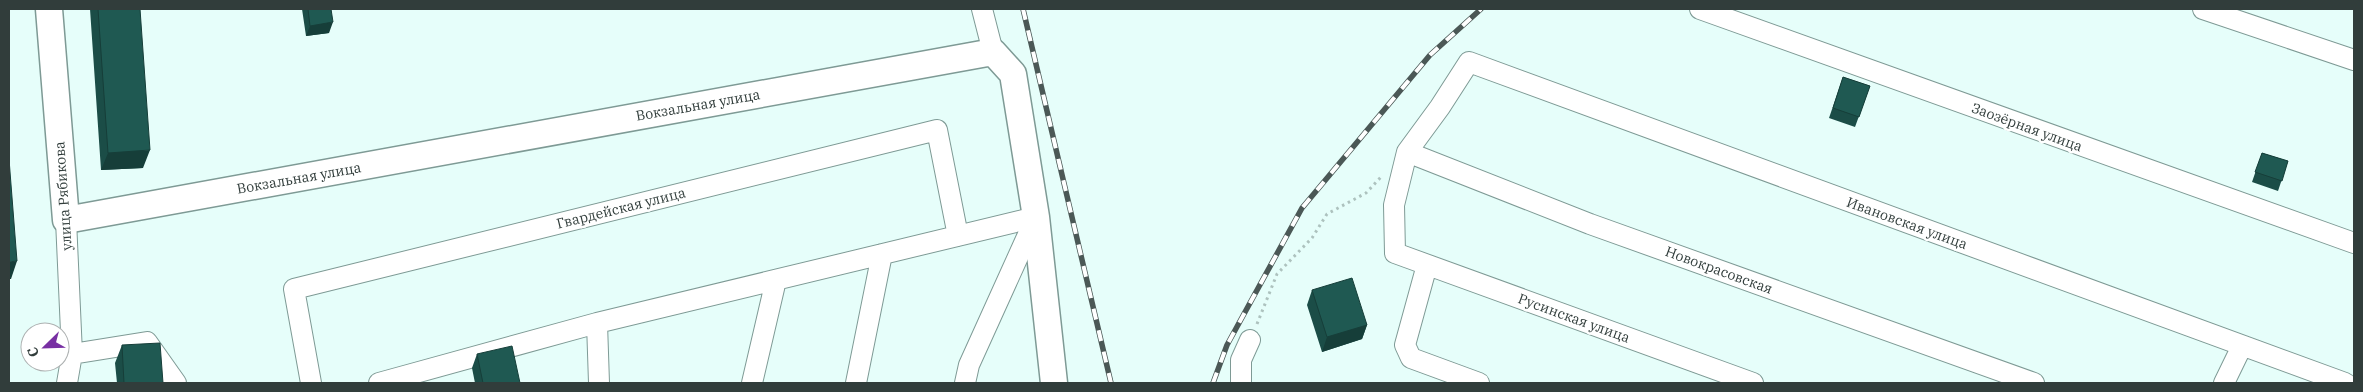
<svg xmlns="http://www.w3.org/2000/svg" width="2363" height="392" font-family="'IBM Plex Serif',serif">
	<rect width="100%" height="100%" fill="#e6fefa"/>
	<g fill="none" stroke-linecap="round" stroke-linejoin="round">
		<defs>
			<path id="minor" d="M 982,9 L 993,52
				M 1700,9 L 2354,243
				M 2203,9 L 2354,60
				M 1407,152 L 1590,224 L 2034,383
				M 66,220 L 72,354 L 67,383
				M 1427,265 L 1405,345 L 1411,358 L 1479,383
				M 597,323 L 599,383
				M 72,354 L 147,342 L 176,383
				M 311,383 L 294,289 L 937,130 L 958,236
				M 379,383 L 597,323 L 1036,217
				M 752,383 L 776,280
				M 856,383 L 882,254
				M 965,383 L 969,365 L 1036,217
				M 1241,383 L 1241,360 L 1250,340
				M 1753,383 L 1395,253 L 1394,205 L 1407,152 L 1440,107 L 1469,62 L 2345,383
				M 2224,383 L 2242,346"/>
			<path id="major" d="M 49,9 L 66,220 L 993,52 L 1013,74 L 1036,217 L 1054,383"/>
		</defs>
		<use href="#minor" stroke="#7e9a95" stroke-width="22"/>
		<use href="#major" stroke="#7e9a95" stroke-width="29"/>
		<path stroke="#adc2be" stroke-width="3" stroke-dasharray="2.5 4" stroke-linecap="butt" d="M 1257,324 L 1277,274 L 1312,238 L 1327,214 L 1366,193 L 1381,177"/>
		<use href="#minor" stroke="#fff" stroke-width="20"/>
		<use href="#major" stroke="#fff" stroke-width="26"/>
		<defs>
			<path id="rail" d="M 1023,9 L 1111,383
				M 1213,383 L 1227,345 L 1302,208 L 1430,55 L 1481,9"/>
		</defs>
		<use href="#rail" stroke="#4b5856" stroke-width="5.5"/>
		<use href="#rail" stroke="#fff" stroke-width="4" stroke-dasharray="11" stroke-linecap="butt"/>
	</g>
	<path fill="#1b4d47" d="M 90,9 L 140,9 L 143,168 L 101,170 Z
		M 302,9 L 331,9 L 329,33 L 306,36 Z
		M 1843,77 L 1870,86 L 1855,127 L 1829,118 Z
		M 2262,153 L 2288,161 L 2278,191 L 2252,182 Z
		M 1312,290 L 1367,325 L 1362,339 L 1322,352 L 1307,305 Z
		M 122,345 L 163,383 L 117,383 L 115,363 Z
		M 477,354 L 520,383 L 475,383 L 472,368 Z"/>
	<path fill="#163e39" d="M 333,22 L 329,33 L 306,36 L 310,26 Z
		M 150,150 L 143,168 L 101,170 L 108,153 Z
		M 17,261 L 11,279 L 9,279 L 9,262 Z
		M 1367,325 L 1362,339 L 1322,352 L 1327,337 Z"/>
	<path fill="#1f5952" stroke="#163e39" d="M 98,9 L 140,9 L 150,150 L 108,153 Z
		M 308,9 L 331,9 L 333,22 L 310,26 Z
		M 1843,77 L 1870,86 L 1859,117 L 1833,108 Z
		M 2262,153 L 2288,161 L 2282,181 L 2255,172 Z
		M 9,159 L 17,261 L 9,262 Z
		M 1352,278 L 1367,325 L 1327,337 L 1312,290 Z
		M 160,343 L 163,383 L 124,383 L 122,345 Z
		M 512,346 L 520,383 L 483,383 L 477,354 Z"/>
	<g text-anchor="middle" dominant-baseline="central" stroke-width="5" stroke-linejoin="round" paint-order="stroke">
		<g font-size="14" fill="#313d3b" stroke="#fff">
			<text transform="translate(698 105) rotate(-10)">Вокзальная улица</text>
			<text transform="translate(2027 127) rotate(20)">Заозёрная улица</text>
			<text transform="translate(299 178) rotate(-10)">Вокзальная улица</text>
			<text transform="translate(63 196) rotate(-94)">улица Рябикова</text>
			<text transform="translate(621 208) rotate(-14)">Гвардейская улица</text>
			<text transform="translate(1907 223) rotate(20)">Ивановская улица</text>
			<text transform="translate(1719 270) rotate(20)">Новокрасовская</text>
			<text transform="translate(1574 318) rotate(20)">Русинская улица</text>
		</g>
	</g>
	<rect width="2363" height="392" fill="none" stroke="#313d3b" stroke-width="20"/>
	<g transform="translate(45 347) rotate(247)"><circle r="24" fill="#ffffff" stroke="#adb1b1"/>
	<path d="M0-4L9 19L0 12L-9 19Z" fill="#7830a3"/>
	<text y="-8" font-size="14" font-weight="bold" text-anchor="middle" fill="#313d3b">С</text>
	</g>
</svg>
